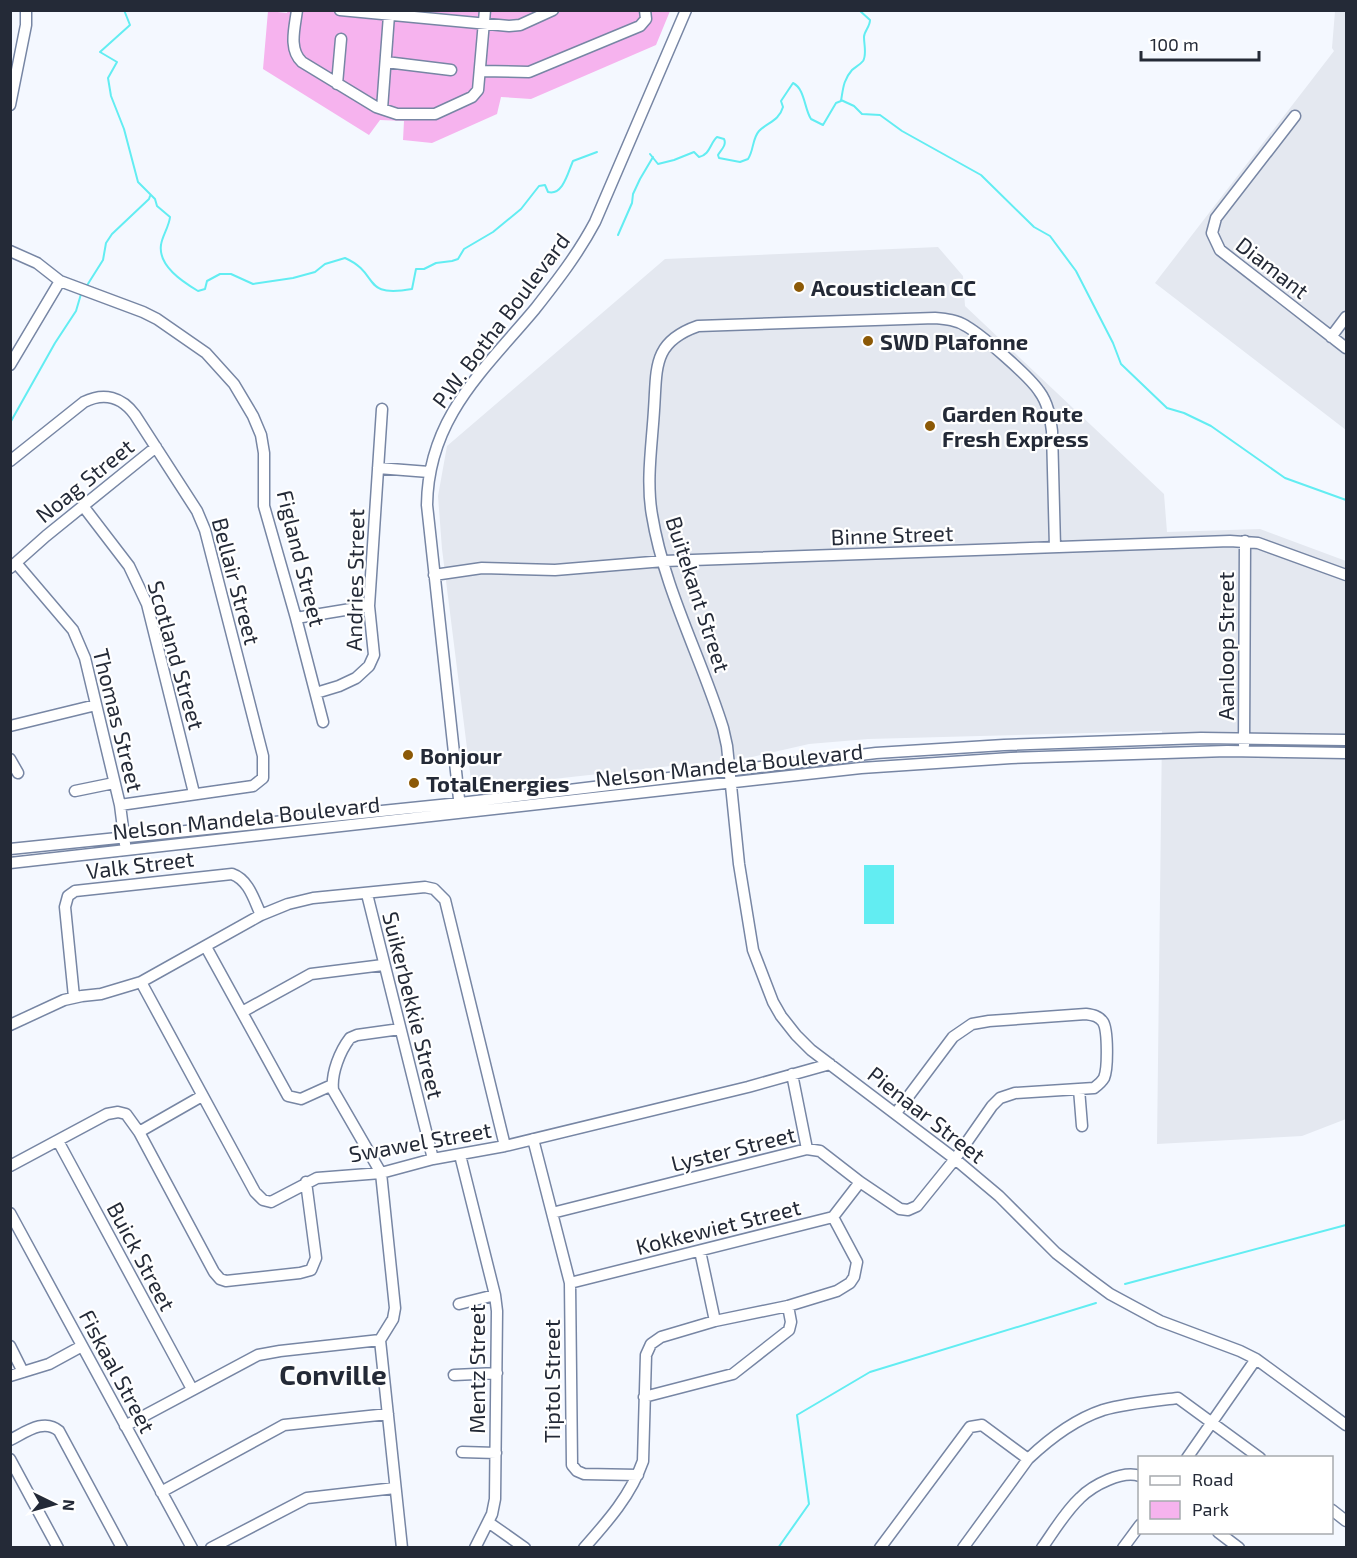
<svg xmlns="http://www.w3.org/2000/svg" width="1357" height="1558" font-family="'Exo 2',sans-serif">
	<rect width="100%" height="100%" fill="#f4f8ff"/>
	<path fill="#e4e8f0" d="M 1335,11 L 1346,11 L 1346,430 L 1155,283 L 1334,51 L 1332,48 Z
		M 938,247 L 963,276 L 965,306 L 1164,494 L 1167,532 L 1260,529 L 1346,561 L 1346,1119 L 1302,1136 L 1157,1144 L 1162,731 L 868,739 L 809,744 L 752,757 L 472,788 L 442,549 L 438,496 L 447,446 L 665,259 Z"/>
	<path fill="#f6b3ee" d="M 288,10 L 670,11 L 656,45 L 531,99 L 501,97 L 497,114 L 432,143 L 403,140 L 404,121 L 380,120 L 369,135 L 263,69 L 268,11 L 287,13 Z"/>
	<path fill="#62edf2" d="M 864,865 L 894,865 L 894,924 L 864,924 Z"/>
	<g fill="none" stroke-linecap="round" stroke-linejoin="round">
		<path stroke="#62edf2" stroke-width="2" d="M 124,10 L 130,25 L 100,52 L 117,62 L 108,78 L 111,96 L 124,129 L 138,182 L 155,199 L 157,206 L 170,217 C 169,227 162,236 161,245 C 158,266 183,282 198,291 L 205,289 L 207,281 L 220,274 L 231,274 L 253,284 L 293,278 L 315,272 L 325,264 L 345,258 C 381,274 360,298 412,289 L 416,269 L 424,269 L 436,263 L 452,261 L 458,259 L 464,249 L 493,232 L 521,209 L 539,186 L 545,185 L 548,192 C 563,196 568,172 573,161 L 597,152
			M 841,100 L 854,106 L 862,114 L 880,115 L 902,131 L 981,175 L 1034,227 L 1050,236 L 1076,271 L 1113,343 L 1121,364 L 1167,408 L 1184,413 L 1211,426 L 1285,478 L 1346,500
			M 650,154 L 658,164 L 674,160 L 694,152 L 699,157 C 710,155 710,143 717,137 L 724,139 C 727,145 721,150 718,155 L 719,158 L 740,162 L 748,159 C 754,150 752,139 759,131 C 768,122 779,121 783,107 L 781,101 L 793,83 C 805,89 804,108 811,119 L 823,125 L 836,103 L 841,101 C 843,90 843,80 852,70 C 855,67 860,65 863,61 C 867,55 864,45 864,37 C 864,31 870,27 870,20 L 859,10
			M 618,235 L 632,203 L 633,194 L 640,179 L 653,157
			M 86,287 L 103,260 L 106,243 L 112,234 L 149,199 L 150,196
			M 10,423 L 55,343 L 76,311 L 81,294
			M 1125,1284 L 1346,1225
			M 778,1548 L 809,1504 L 797,1415 L 870,1372 L 1096,1303"/>
		<defs>
			<path id="minor" d="M 297,10 C 295,27 288,49 302,62 L 376,107 L 397,114 L 435,114 L 472,97 L 478,90 L 485,10
				M 340,10 L 509,26 L 520,25 L 553,10
				M 386,62 L 451,70
				M 480,71 L 529,72 L 640,26 L 646,19 L 645,10
				M 337,84 L 341,39
				M 10,105 L 26,25 L 26,10
				M 382,109 L 389,15
				M 1295,116 L 1216,218 L 1212,233 L 1220,250 L 1346,348
				M 10,251 L 37,263 L 60,281 L 143,312 L 157,319 L 206,353 L 234,384 L 253,416 L 261,435 L 264,453 L 264,506 L 296,618 L 323,722
				M 1331,337 L 1346,317
				M 10,365 L 60,281
				M 10,461 L 84,402 C 104,392 122,397 135,415 L 197,511 L 205,530 L 263,756 L 263,778 L 253,786 L 120,805
				M 378,468 L 429,472
				M 83,506 L 129,566 L 147,604 L 194,793
				M 1055,547 L 1052,431 C 1050,416 1048,403 1039,391 C 1029,376 983,336 966,326 C 957,320 946,319 935,318 L 698,326 C 652,342 657,368 654,410 C 652,444 646,481 652,515 C 664,589 701,657 723,728 L 727,746 L 739,864 L 753,950 L 773,1002 L 781,1016 L 796,1035 L 811,1050 L 955,1159 L 999,1196 L 1056,1253 L 1087,1277 L 1110,1294 L 1160,1321 L 1240,1351 L 1256,1359 L 1346,1425
				M 16,563 L 73,630 L 85,658 L 120,805 L 125,844
				M 10,568 L 46,536 L 156,447
				M 434,575 L 482,568 L 555,570 L 664,561 L 1230,541 L 1258,543 L 1346,575
				M 296,618 L 369,606
				M 316,693 L 339,686 L 356,678 L 369,666 L 374,655 L 369,606 L 382,409
				M 10,726 L 96,705
				M 1244,745 L 1245,541
				M 10,759 L 18,773
				M 75,791 L 114,783
				M 460,808 L 427,505 C 428,418 483,371 535,309 C 557,281 578,254 595,222 L 686,10
				M 10,849 L 460,803 L 876,753 L 1004,745 L 1201,738 L 1346,740
				M 10,863 L 861,768 L 1011,758 L 1227,751 L 1346,753
				M 367,894 L 433,1159
				M 206,947 L 288,1096 L 301,1099 L 332,1085
				M 141,982 L 255,1192 L 263,1200 L 271,1202 L 317,1178 L 381,1173 L 433,1159 L 505,1146 L 748,1087 L 830,1064
				M 74,997 L 65,907 L 68,896 L 75,891 L 232,874 C 249,880 254,900 261,915
				M 242,1012 L 311,974 L 383,965
				M 10,1025 L 64,1000 L 82,996 L 101,994 L 141,982 L 261,915 L 288,904 L 313,898 L 425,887 L 434,889 L 445,900 L 505,1146
				M 400,1029 L 357,1035 L 350,1038 C 340,1051 331,1073 333,1090 L 381,1173 L 395,1308 L 393,1319 L 380,1340 L 402,1548
				M 792,1074 L 807,1149
				M 1079,1089 L 1082,1126
				M 139,1132 L 202,1096
				M 533,1139 L 570,1283 L 572,1465 L 577,1471 L 584,1474 L 638,1475
				M 58,1141 L 192,1389
				M 460,1155 L 495,1295 L 497,1311 L 495,1499 L 492,1514 L 475,1548
				M 10,1166 L 107,1114 L 118,1112 L 126,1114 L 139,1132 L 214,1272 L 220,1279 L 226,1281 L 300,1273 L 311,1270 L 316,1258 L 306,1182
				M 10,1213 L 192,1548
				M 552,1213 L 807,1149 L 820,1151 L 860,1182 L 900,1209 L 908,1210 L 917,1206 L 955,1159 L 992,1106 L 1000,1098 L 1015,1093 L 1094,1088 C 1098,1085 1101,1083 1104,1078 C 1108,1069 1108,1030 1103,1022 C 1099,1016 1093,1015 1086,1014 L 989,1021 L 972,1024 L 953,1037 L 896,1113
				M 700,1251 L 715,1321
				M 570,1283 L 833,1217 L 860,1182
				M 459,1304 L 495,1295
				M 10,1346 L 23,1372
				M 454,1375 L 497,1373
				M 10,1376 L 49,1364 L 82,1346
				M 644,1397 L 733,1374 L 789,1330 L 791,1322 L 788,1306
				M 125,1426 L 258,1355 L 280,1351 L 380,1340
				M 10,1440 C 26,1432 44,1418 59,1431 L 122,1548
				M 462,1452 L 496,1453
				M 1187,1458 L 1256,1359
				M 10,1459 L 58,1548
				M 161,1492 L 284,1425 L 388,1414
				M 1332,1510 L 1346,1521
				M 488,1522 L 525,1548
				M 1218,1532 L 1239,1548
				M 211,1548 L 307,1498 L 395,1488
				M 584,1548 C 608,1521 631,1495 643,1461 L 646,1355 L 651,1344 L 661,1337 L 715,1321 L 788,1306 L 837,1291 L 850,1283 L 854,1277 L 857,1262 L 833,1217
				M 880,1548 L 970,1427 L 982,1425 L 1028,1459
				M 963,1548 L 1028,1459 C 1049,1439 1076,1419 1103,1410 C 1127,1403 1153,1401 1178,1398 L 1260,1458
				M 1042,1548 C 1054,1531 1065,1512 1080,1498 C 1093,1485 1122,1470 1140,1476
				M 1123,1548 L 1140,1525"/>
		</defs>
		<use href="#minor" stroke="#7786a4" stroke-width="13"/>
		<use href="#minor" stroke="#fff" stroke-width="10"/>
	</g>
	<g fill="#8c5906" stroke="#fff" stroke-width="2">
		<circle cx="799" cy="287" r="6"/>
		<circle cx="868" cy="341" r="6"/>
		<circle cx="930" cy="426" r="6"/>
		<circle cx="408" cy="755" r="6"/>
		<circle cx="414" cy="783" r="6"/>
	</g>
	<g text-anchor="middle" dominant-baseline="central" stroke-width="4.5" stroke-linejoin="round" paint-order="stroke">
		<g font-size="22" fill="#242a37" stroke="#fff">
			<text transform="translate(1273 267) rotate(38)">Diamant</text>
			<text transform="translate(500 320) rotate(-53)">P.W. Botha Boulevard</text>
			<text transform="translate(84 480) rotate(-39)">Noag Street</text>
			<text transform="translate(892 534) rotate(-2)">Binne Street</text>
			<text transform="translate(302 558) rotate(76)">Figland Street</text>
			<text transform="translate(354 580) rotate(-89)">Andries Street</text>
			<text transform="translate(237 581) rotate(75)">Bellair Street</text>
			<text transform="translate(699 594) rotate(72)">Buitekant Street</text>
			<text transform="translate(1225 646) rotate(-90)">Aanloop Street</text>
			<text transform="translate(177 655) rotate(74)">Scotland Street</text>
			<text transform="translate(119 720) rotate(76)">Thomas Street</text>
			<text transform="translate(729 764) rotate(-6)">Nelson Mandela Boulevard</text>
			<text transform="translate(246 817) rotate(-6)">Nelson Mandela Boulevard</text>
			<text transform="translate(140 864) rotate(-7)">Valk Street</text>
			<text transform="translate(414 1005) rotate(76)">Suikerbekkie Street</text>
			<text transform="translate(927 1114) rotate(38)">Pienaar Street</text>
			<text transform="translate(420 1141) rotate(-10)">Swawel Street</text>
			<text transform="translate(733 1148) rotate(-14)">Lyster Street</text>
			<text transform="translate(718 1226) rotate(-14)">Kokkewiet Street</text>
			<text transform="translate(142 1256) rotate(62)">Buick Street</text>
			<text transform="translate(476 1369) rotate(-90)">Mentz Street</text>
			<text transform="translate(118 1371) rotate(62)">Fiskaal Street</text>
			<text transform="translate(551 1381) rotate(-90)">Tiptol Street</text>
		</g>
		<g font-size="22" font-weight="bold" fill="#242a37" stroke="#fff" text-anchor="start">
			<text x="811" y="287">Acousticlean CC</text>
			<text x="880" y="341">SWD Plafonne</text>
			<text x="942" y="413">Garden Route<tspan x="942" dy="25">Fresh Express</tspan></text>
			<text x="420" y="755">Bonjour</text>
			<text x="426" y="783">TotalEnergies</text>
		</g>
		<g font-size="28" font-weight="bold" fill="#242a37" stroke="#fff">
			<text x="333" y="1374">Conville</text>
		</g>
	</g>
	<rect width="1357" height="1558" fill="none" stroke="#242a37" stroke-width="24"/>
	<rect x="1138" y="1456" width="195" height="78" fill="#ffffff" stroke="#a7aaaf" stroke-width="1.5"/>
	<rect x="1150" y="1476" width="30" height="9" fill="#ffffff" stroke="#a7aaaf" stroke-width="1.5"/>
	<text x="1192" y="1486" font-size="18" fill="#242a37">Road</text>
	<rect x="1150" y="1501" width="30" height="18" fill="#f6b3ee" stroke="#a7aaaf" stroke-width="1.5"/>
	<text x="1192" y="1516" font-size="18" fill="#242a37">Park</text>
	<g transform="translate(54 1504) rotate(95)" stroke="#ffffff" stroke-width="4.5" paint-order="stroke">
	<path d="M0-4.5L10 22L0 15L-10 22Z" fill="#242a37"/>
	<text y="-9" font-size="16" font-weight="bold" text-anchor="middle" fill="#242a37">N</text>
	</g>
	<path d="M1141 51v9h118v-9" fill="none" stroke="#242a37" stroke-width="3"/>
	<text x="1150" y="51" font-size="18" fill="#242a37" stroke="#ffffff" stroke-width="4.5" paint-order="stroke">100 m</text>
</svg>
